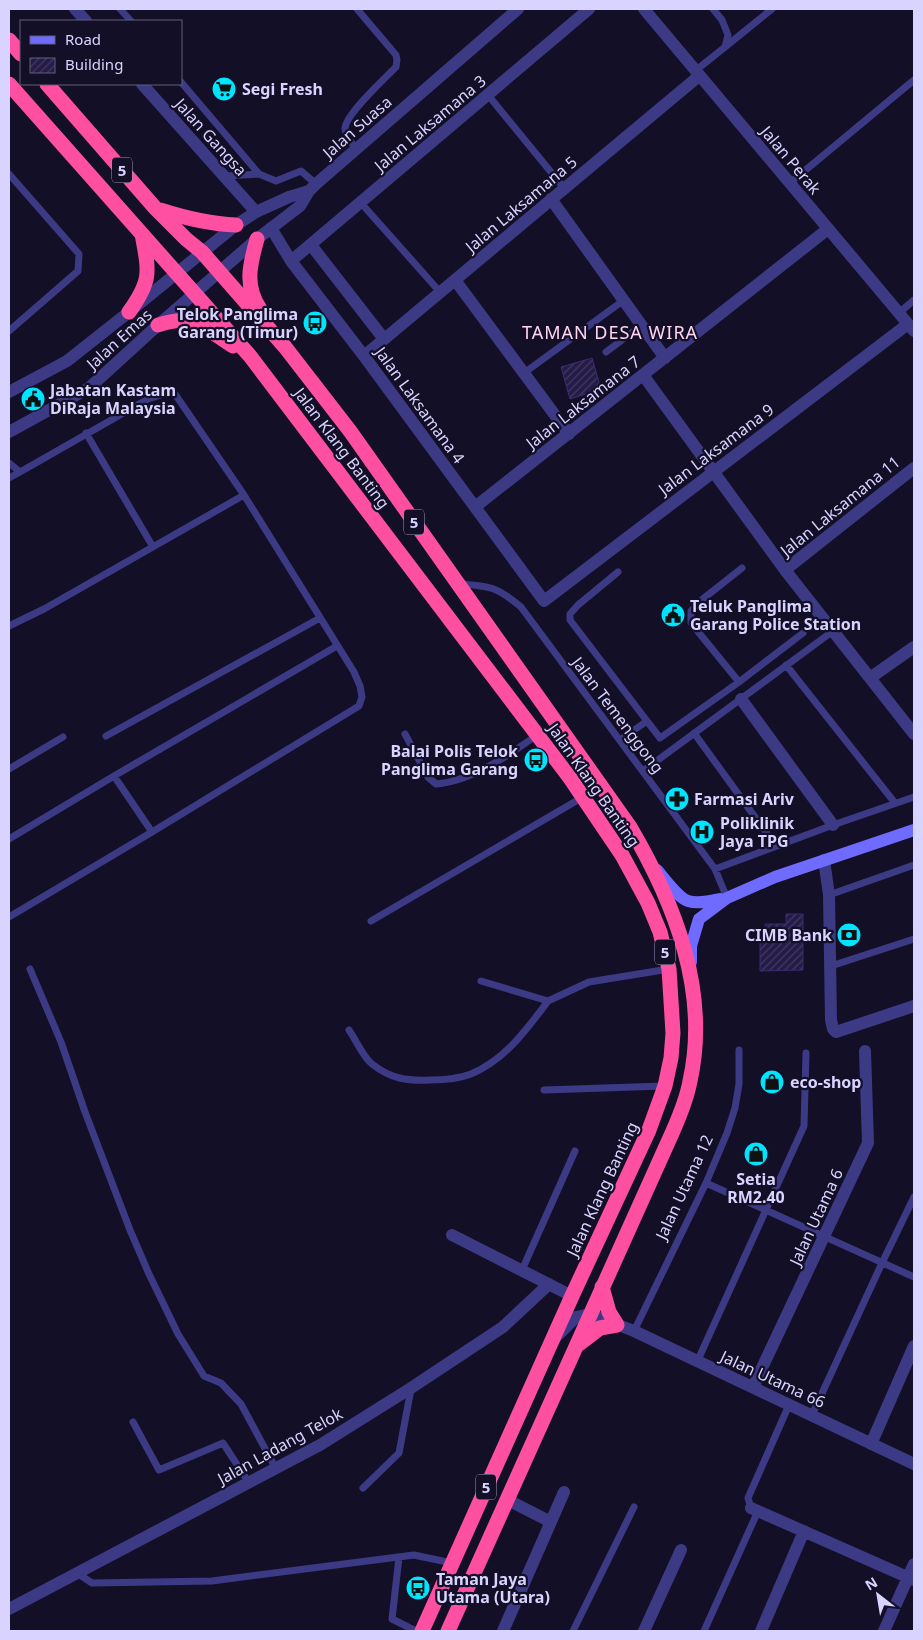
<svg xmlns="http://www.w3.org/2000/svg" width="923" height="1640" font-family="'Noto Sans',sans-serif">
	<defs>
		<pattern id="building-hatch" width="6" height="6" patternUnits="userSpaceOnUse" patternTransform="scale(1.25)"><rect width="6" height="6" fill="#241b47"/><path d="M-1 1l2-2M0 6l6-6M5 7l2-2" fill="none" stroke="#433b63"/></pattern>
	</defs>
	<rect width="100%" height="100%" fill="#130f26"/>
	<path fill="url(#building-hatch)" stroke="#3b2d73" d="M 592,358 L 601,389 L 570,399 L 561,367 Z
		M 786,914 L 803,914 L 803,970 L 760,971 L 760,935 L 765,935 L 765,924 L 786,924 Z"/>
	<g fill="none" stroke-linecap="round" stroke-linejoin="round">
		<path stroke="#3d3a85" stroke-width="7" d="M 120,9 L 131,21
			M 725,47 L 772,9
			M 695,71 L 725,47 L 728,35 L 722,20 L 713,9
			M 181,82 L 259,174
			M 488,95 L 564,188
			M 356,149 C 352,143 345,136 345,129 C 344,116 385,78 396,67 L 397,60 L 396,55 L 357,9
			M 9,174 L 79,254 L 78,271 L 9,331
			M 225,176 L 259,174 L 276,181 L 301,171 L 316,184
			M 790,183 L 914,80
			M 361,203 L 440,292
			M 899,313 L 914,300
			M 606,352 L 642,325
			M 524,373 L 624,300
			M 86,433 L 153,547
			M 9,463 L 20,472 L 148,399 L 164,394 L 175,394 L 244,495 L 354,672 L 360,686 L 362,697 L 359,706 L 152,832 L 9,917
			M 9,478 L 20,472
			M 618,572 L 578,605 L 570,614 L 570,620 L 647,721
			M 460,584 C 491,586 497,587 521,607 L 715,869 L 727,898
			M 9,626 L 44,609 L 244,495
			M 786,665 L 895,803
			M 739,682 L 691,623 L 691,611 L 699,602 L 742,568
			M 694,733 L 776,846
			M 405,734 L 428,777 L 436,784 C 472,781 509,755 537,735
			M 106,736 L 320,618
			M 620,740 L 647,721 L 660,738 L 739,682 L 803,633
			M 9,769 L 63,737
			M 643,771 L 833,631
			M 114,776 L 152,832
			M 9,839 L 114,776 L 337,646
			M 715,869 L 833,825 L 914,797
			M 829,895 L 914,865
			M 371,921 L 583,797
			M 831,966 L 914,939
			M 30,969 L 61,1042 L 85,1112 L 130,1230 L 149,1274 L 178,1334 L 204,1376 L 221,1383 L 241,1404 L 276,1469
			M 481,981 L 548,1001 L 589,982 L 669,969
			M 349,1030 C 356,1040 363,1057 372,1064 C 391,1079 407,1081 430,1080 C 443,1080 458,1079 471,1074 C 505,1060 527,1029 548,1001
			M 544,1090 L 664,1086
			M 706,1183 L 914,1277
			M 522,1270 L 575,1151
			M 634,1331 L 706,1183 L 727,1133 L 735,1108 L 739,1084 L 739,1050
			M 697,1362 L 804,1126 L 806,1053
			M 812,1415 L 882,1263 L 914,1197
			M 133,1422 L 159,1470 L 223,1443 L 249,1483
			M 363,1488 L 399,1453 L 411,1389
			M 751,1508 L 748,1498 L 789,1405
			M 399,1557 L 392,1619 L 416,1631
			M 77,1573 L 92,1583 L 212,1581 L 414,1555 L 452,1563
			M 573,1631 L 634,1507
			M 704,1631 L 758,1511"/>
		<path stroke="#3d3a85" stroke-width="12" d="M 75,9 L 86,21
			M 644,9 L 914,331
			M 142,84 L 256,212
			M 551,199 L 665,358
			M 271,228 L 291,261 L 364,356 L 544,601 L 908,324
			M 311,245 L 384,339
			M 291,261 L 589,9
			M 455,280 L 569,434
			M 364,356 L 699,76
			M 643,375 L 785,570 L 914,734
			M 9,392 L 67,361 L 129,312 L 236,225 L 256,212 L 289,197 L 309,191
			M 9,432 L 89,388 L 158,325 L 257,239 L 300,206 L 309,191 L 316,184 L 518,9
			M 475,507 L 828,229
			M 785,570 L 914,468
			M 870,678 L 914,647
			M 741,699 L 833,825
			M 824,860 L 829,895 L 831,1020 L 833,1029 L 836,1032 L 914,1006
			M 452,1235 L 572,1296
			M 556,1337 L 576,1317 L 590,1314 L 634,1331 L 914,1464
			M 753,1387 L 868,1143 L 865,1051
			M 871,1444 L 914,1346
			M 508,1500 L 551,1522
			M 751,1508 L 914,1580
			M 9,1609 L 320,1445 L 411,1388 L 503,1327 L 549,1284
			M 503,1631 L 564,1492
			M 644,1631 L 681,1550
			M 761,1631 L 804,1531
			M 884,1631 L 914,1564"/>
		<path stroke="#6f6bff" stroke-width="12" d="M 657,870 C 664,878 678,898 688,901 C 698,904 711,901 720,899
			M 691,962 L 691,946 L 699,919 L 727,898 L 775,877 L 914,830"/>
		<path stroke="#ff4fa3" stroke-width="15" d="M 9,40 L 21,54
			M 9,84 L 250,356 L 570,778 L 622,855 L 648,903 L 660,932 L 669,969 L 673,1033 L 671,1058 L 665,1086 L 649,1130 L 572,1296 L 422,1631
			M 47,84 L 156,209 L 186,239 L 202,252 L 285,347 L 350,431 L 630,827 C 674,902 710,991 690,1081 C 687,1098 680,1115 673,1131 L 448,1631
			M 160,210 C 185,218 209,224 236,225
			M 257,239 C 250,264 244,286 260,309
			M 129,312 C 152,280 149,272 142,234
			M 158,325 C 194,313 203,327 233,346
			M 579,1344 L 600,1328 L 617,1325 L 609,1312 L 602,1287"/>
	</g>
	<defs>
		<symbol id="supermarket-disc" viewBox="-11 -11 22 22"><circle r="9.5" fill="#00e5ff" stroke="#130f26"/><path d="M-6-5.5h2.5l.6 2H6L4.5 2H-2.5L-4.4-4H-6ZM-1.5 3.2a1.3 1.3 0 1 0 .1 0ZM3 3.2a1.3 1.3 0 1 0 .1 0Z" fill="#111"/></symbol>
		<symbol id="bus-disc" viewBox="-11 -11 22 22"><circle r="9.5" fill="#00e5ff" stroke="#130f26"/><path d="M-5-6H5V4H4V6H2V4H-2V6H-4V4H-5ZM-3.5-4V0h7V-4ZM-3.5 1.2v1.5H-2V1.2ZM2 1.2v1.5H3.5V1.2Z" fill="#111"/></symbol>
		<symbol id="civic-disc" viewBox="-11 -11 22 22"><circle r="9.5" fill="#00e5ff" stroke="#130f26"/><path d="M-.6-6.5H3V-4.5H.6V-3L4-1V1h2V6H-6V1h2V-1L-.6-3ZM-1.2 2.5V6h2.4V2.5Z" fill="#111"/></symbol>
		<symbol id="pharmacy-disc" viewBox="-11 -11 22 22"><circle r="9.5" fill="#00e5ff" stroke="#130f26"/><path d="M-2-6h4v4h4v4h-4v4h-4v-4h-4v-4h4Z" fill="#111"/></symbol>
		<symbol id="hospital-disc" viewBox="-11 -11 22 22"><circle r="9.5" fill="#00e5ff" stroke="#130f26"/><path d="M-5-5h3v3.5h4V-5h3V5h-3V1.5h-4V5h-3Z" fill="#111"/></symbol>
		<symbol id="bank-disc" viewBox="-11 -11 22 22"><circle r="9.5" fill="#00e5ff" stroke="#130f26"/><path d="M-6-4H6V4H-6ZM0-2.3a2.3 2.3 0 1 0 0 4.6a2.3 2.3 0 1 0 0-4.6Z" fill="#111"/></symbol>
		<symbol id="shop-disc" viewBox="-11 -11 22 22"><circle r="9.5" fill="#00e5ff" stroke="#130f26"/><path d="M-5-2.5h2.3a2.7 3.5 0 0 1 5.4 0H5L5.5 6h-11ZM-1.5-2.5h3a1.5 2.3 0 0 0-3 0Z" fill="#111"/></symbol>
	</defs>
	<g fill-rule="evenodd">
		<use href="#supermarket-disc" x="210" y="75" width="28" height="28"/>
		<use href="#bus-disc" x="301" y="309" width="28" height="28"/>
		<use href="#civic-disc" x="19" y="385" width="28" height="28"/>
		<use href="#civic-disc" x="659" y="601" width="28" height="28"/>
		<use href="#bus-disc" x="522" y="746" width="28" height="28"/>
		<use href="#pharmacy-disc" x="663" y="785" width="28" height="28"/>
		<use href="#hospital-disc" x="688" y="818" width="28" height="28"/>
		<use href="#bank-disc" x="835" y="921" width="28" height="28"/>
		<use href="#shop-disc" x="758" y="1068" width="28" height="28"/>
		<use href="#shop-disc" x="742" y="1140" width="28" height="28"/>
		<use href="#bus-disc" x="404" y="1574" width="28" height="28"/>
	</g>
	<g text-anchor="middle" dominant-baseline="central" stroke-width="4.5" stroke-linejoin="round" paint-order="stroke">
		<g fill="#130f26" stroke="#9e99be" stroke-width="1">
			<rect x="112" y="157.5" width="20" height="25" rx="4"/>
			<rect x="404" y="509.5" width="20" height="25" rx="4"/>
			<rect x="655" y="939.5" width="20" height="25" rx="4"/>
			<rect x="476" y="1474.5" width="20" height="25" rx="4"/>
		</g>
		<g font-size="15" font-weight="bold" fill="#d9d4ff">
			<text x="122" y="170">5</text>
			<text x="414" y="522">5</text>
			<text x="665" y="952">5</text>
			<text x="486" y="1487">5</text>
		</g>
		<g font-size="16" font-weight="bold" fill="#d9d4ff" stroke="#130f26" text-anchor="start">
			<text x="242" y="89">Segi Fresh</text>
			<text x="298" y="314" text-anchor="end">Telok Panglima<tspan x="298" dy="18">Garang (Timur)</tspan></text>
			<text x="50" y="390">Jabatan Kastam<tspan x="50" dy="18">DiRaja Malaysia</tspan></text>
			<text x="690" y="606">Teluk Panglima<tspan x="690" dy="18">Garang Police Station</tspan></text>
			<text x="518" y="751" text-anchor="end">Balai Polis Telok<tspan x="518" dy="18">Panglima Garang</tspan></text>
			<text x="694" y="799">Farmasi Ariv</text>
			<text x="720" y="823">Poliklinik<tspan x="720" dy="18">Jaya TPG</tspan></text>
			<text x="832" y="935" text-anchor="end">CIMB Bank</text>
			<text x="790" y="1082">eco-shop</text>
			<text x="756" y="1179" text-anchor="middle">Setia<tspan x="756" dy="18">RM2.40</tspan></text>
			<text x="436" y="1579">Taman Jaya<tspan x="436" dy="18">Utama (Utara)</tspan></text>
		</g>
		<g font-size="16" fill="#d9d4ff" stroke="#130f26">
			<text transform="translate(430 123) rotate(-40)">Jalan Laksamana 3</text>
			<text transform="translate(357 127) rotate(-41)">Jalan Suasa</text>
			<text transform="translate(211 137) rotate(48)">Jalan Gangsa</text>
			<text transform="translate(791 160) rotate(50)">Jalan Perak</text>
			<text transform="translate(521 204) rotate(-40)">Jalan Laksamana 5</text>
			<text transform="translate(119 339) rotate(-42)">Jalan Emas</text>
			<text transform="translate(583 402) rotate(-38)">Jalan Laksamana 7</text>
			<text transform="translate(420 405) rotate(54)">Jalan Laksamana 4</text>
			<text transform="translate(342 448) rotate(53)">Jalan Klang Banting</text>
			<text transform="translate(716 449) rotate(-37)">Jalan Laksamana 9</text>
			<text transform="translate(840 506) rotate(-39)">Jalan Laksamana 11</text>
			<text transform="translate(618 715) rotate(53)">Jalan Temenggong</text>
			<text transform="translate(594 785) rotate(55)">Jalan Klang Banting</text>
			<text transform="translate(684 1187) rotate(-65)">Jalan Utama 12</text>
			<text transform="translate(602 1189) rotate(-65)">Jalan Klang Banting</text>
			<text transform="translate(816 1217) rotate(-65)">Jalan Utama 6</text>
			<text transform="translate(773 1379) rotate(25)">Jalan Utama 66</text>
			<text transform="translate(280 1446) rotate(-29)">Jalan Ladang Telok</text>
		</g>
		<g font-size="18" letter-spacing="1" fill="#ffd6f0" stroke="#130f26">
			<text x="610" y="332">TAMAN DESA WIRA</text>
		</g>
	</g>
	<rect width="923" height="1640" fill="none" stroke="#d9d4ff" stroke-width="20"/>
	<rect x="20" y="20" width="162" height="65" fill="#130f26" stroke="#625e7d"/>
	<rect x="30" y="36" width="25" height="8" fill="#6f6bff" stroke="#625e7d"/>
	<text x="65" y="45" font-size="15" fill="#d9d4ff">Road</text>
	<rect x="30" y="58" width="25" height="15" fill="url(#building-hatch)" stroke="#625e7d"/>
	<text x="65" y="70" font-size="15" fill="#d9d4ff">Building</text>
	<g transform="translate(878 1595) rotate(329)" stroke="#130f26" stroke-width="4" paint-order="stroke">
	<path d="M0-4L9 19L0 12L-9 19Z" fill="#d9d4ff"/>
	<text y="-8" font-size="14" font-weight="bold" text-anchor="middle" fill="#d9d4ff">N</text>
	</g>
</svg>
